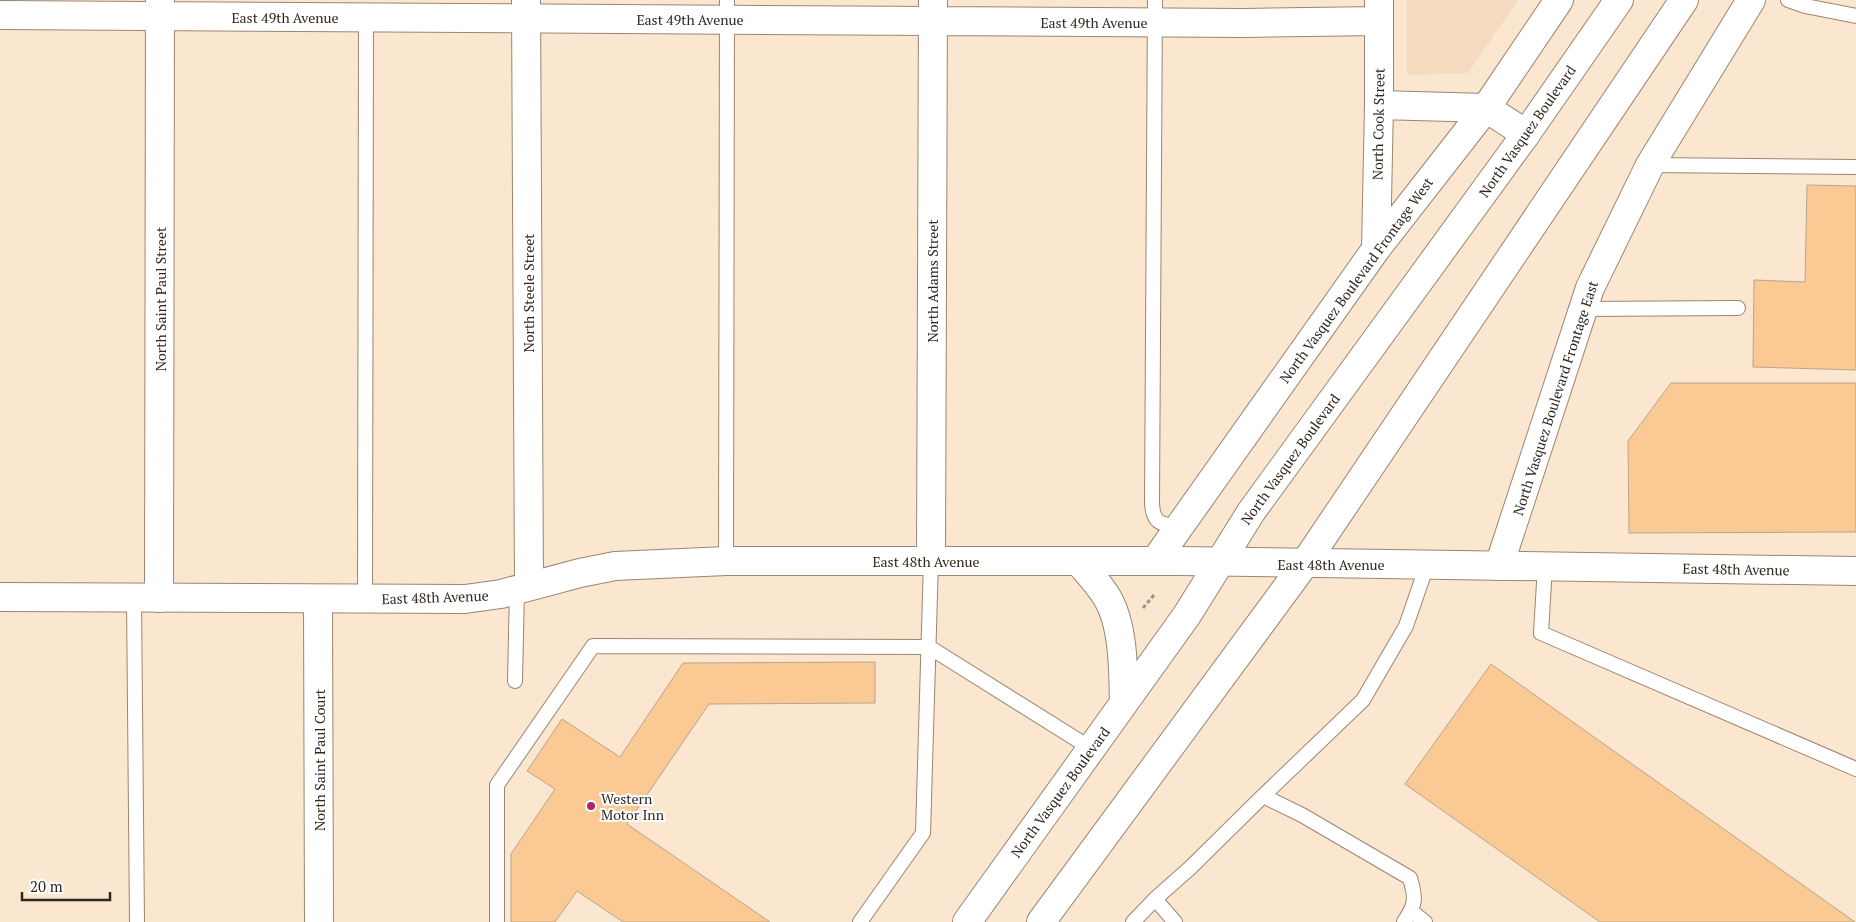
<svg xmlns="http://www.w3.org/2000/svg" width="1856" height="922" font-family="'PT Serif',serif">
	<rect width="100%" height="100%" fill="#fbe6d0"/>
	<path fill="#f5dabf" d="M 1407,0 L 1518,0 L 1468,73 L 1407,75 Z"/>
	<path fill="#fac994" stroke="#b9a58f" d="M 1807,185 L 1856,186 L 1856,370 L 1753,367 L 1754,280 L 1805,282 Z
		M 1671,383 L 1856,383 L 1856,532 L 1629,533 L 1628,441 Z
		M 875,662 L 875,703 L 709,704 L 627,824 L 770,922 L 623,922 L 577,891 L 555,922 L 511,922 L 511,854 L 555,789 L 527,771 L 562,719 L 620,757 L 683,663 Z
		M 1491,664 L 1855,922 L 1600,922 L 1405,784 Z"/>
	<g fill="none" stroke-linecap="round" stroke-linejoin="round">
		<defs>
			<path id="service" d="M 1155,0 L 1152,503 C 1153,523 1160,524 1178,527
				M 1788,0 L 1805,6 L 1856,16
				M 1650,165 L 1856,167
				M 1583,309 L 1738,308
				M 726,561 L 727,0
				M 1545,566 L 1541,633 L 1856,769
				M 134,598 L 137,922
				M 365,599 L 366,18
				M 515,681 L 517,589
				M 1263,796 L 1302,815 L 1410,878 C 1416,898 1416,904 1404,922
				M 1155,899 L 1175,922
				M 1411,911 L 1425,922
				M 497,922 L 497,785 L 593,646 L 929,647 L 1092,749
				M 860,922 L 923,833 L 931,561
				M 1133,922 L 1155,899 L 1190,868 L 1263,796 L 1363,700 L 1406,626 L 1427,565"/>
			<path id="minor" d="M 0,15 L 1243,23 L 1379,21
				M 1379,105 L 1486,108 L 1526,134
				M 1376,249 L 1379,105 L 1379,0
				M 931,561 L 933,0
				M 1155,561 L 1376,249 L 1486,108 L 1559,0
				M 1499,566 L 1590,288 L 1650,165 L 1751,0
				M 159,598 L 160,0
				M 318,599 L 319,922"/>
			<path id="tertiary" d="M 526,0 L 529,586
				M 0,597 L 465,599 L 501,594 L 580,573 L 615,566 L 726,561 L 1179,561 L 1856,571"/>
			<path id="trunk" d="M 1079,562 C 1089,574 1100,585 1108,599 C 1124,627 1123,671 1124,703
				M 967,922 L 1187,615 L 1251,512 L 1526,134 L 1619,0
				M 1041,922 L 1305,563 L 1684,0"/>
		</defs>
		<use href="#service" stroke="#9a8672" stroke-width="16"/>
		<use href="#minor" stroke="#9a8672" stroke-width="30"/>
		<use href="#tertiary" stroke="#9a8672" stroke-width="30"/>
		<use href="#trunk" stroke="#9a8672" stroke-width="30"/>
		<path stroke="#a39484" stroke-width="3" stroke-dasharray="4 2.5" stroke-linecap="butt" d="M 1143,608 L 1154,595"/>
		<use href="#service" stroke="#fff" stroke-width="14"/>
		<use href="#minor" stroke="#fff" stroke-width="28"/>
		<use href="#tertiary" stroke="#fff" stroke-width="28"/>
		<use href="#trunk" stroke="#fff" stroke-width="28"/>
	</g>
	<circle fill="#ab256d" stroke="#fff" stroke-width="2" cx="591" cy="806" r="5"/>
	<g text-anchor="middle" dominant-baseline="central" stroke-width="4" stroke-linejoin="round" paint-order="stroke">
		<g font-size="14" fill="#30281f" stroke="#fff">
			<text x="285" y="17">East 49th Avenue</text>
			<text x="690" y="19">East 49th Avenue</text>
			<text x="1094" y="22">East 49th Avenue</text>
			<text transform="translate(1378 124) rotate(-89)">North Cook Street</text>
			<text transform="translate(1527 131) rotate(-55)">North Vasquez Boulevard</text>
			<text transform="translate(1356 280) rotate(-54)">North Vasquez Boulevard Frontage West</text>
			<text transform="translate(932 281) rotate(-90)">North Adams Street</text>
			<text transform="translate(528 293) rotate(-90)">North Steele Street</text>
			<text transform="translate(160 299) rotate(-90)">North Saint Paul Street</text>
			<text transform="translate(1555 398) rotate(-72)">North Vasquez Boulevard Frontage East</text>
			<text transform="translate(1290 459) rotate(-54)">North Vasquez Boulevard</text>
			<text x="926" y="561">East 48th Avenue</text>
			<text x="1331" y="564">East 48th Avenue</text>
			<text transform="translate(1736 569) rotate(1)">East 48th Avenue</text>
			<text transform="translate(435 597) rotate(-2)">East 48th Avenue</text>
			<text transform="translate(319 760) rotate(-90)">North Saint Paul Court</text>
			<text transform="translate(1060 792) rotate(-54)">North Vasquez Boulevard</text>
		</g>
		<g font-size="14" fill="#30281f" stroke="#fff" text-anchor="start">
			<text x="601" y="798">Western<tspan x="601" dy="16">Motor Inn</tspan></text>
		</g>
	</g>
	<path d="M22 892v8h88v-8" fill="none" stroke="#30281f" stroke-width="2.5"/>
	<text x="30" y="892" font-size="15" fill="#30281f" stroke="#ffffff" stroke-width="4" paint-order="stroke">20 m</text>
</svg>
